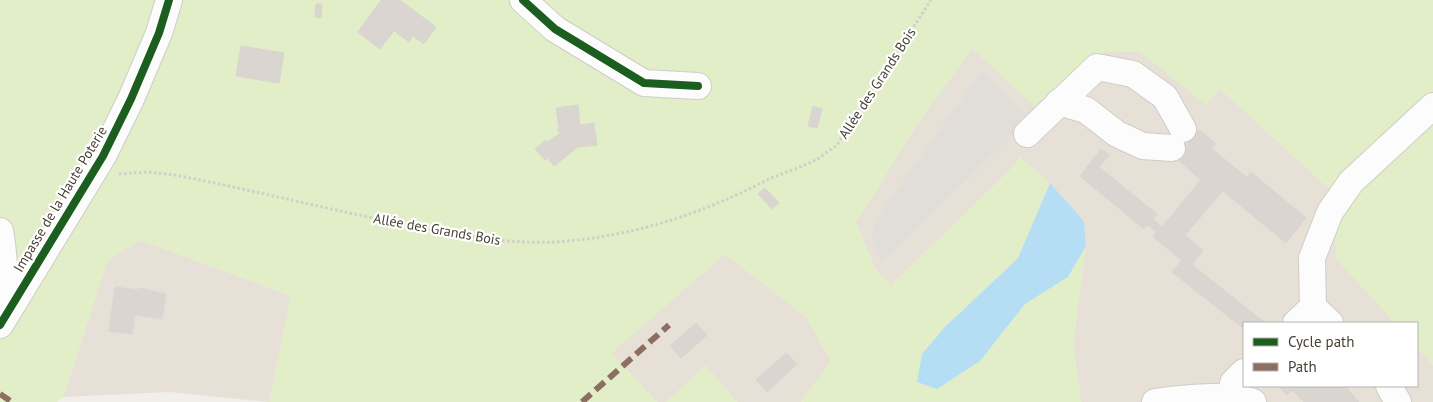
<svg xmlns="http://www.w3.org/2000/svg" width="1433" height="402" font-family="'PT Sans',sans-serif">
	<rect width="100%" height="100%" fill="#f2eeea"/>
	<path fill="#e6e0d6" d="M 972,48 L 1034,105 L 1105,51 L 1140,52 L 1206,104 L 1220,89 L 1347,205 L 1336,258 L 1395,323 L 1244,323 L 1244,386 L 1417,386 L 1417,347 L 1433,365 L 1433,402 L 1081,402 L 1073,344 L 1086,246 L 1084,221 L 1050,183 L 1020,157 L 1011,169 L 891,285 L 876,271 L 856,222 L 915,128 Z
		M 140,240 L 291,296 L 269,402 L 169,392 L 63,397 L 108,260 Z
		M 725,254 L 806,317 L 831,361 L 801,402 L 737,402 L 706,366 L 666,402 L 657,402 L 611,353 Z"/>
	<path fill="#e1eec7" d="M 0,0 L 1433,0 L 1433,365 L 1417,347 L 1417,323 L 1395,323 L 1336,259 L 1335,238 L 1347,205 L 1220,89 L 1206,105 L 1140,52 L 1105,51 L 1034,106 L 972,48 L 915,128 L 856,223 L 876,271 L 891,285 L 1011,169 L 1020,157 L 1050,183 L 1018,258 L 945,327 L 980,361 L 1025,304 L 1068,277 L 1086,246 L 1073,344 L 1081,402 L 801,402 L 831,361 L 806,317 L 725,254 L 612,353 L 657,402 L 269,402 L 291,296 L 140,240 L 108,260 L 63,397 L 57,402 L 0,402 Z
		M 706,366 L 737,402 L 666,402 Z"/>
	<path fill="#e1ddd8" d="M 981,72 L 1029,119 L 881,263 L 872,236 L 876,219 Z"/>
	<path fill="#b5def4" d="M 1050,183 L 1084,221 L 1086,246 L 1068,277 L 1025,304 L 980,361 L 937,389 L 917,382 L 922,354 L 945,327 L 1018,258 Z"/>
	<path fill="#dad5d0" stroke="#dad5cf" d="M 381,0 L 400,0 L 436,27 L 424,44 L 413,36 L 409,42 L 394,31 L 380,49 L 358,32 Z
		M 316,4 L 322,4 L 321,18 L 315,17 Z
		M 241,46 L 284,53 L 279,83 L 236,76 Z
		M 578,105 L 580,125 L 594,123 L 597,145 L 578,147 L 554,166 L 548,158 L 545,160 L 535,149 L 546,140 L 548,142 L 560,133 L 557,130 L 559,129 L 556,108 Z
		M 813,106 L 822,109 L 817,128 L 808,126 Z
		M 1199,130 L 1216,144 L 1212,149 L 1201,140 L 1189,154 L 1183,149 Z
		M 1201,140 L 1272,198 L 1299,224 L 1302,223 L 1286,243 L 1223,191 L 1185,235 L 1203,250 L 1192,265 L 1263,321 L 1262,323 L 1244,323 L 1244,329 L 1172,272 L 1182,260 L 1153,237 L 1157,232 L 1148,225 L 1144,229 L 1080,176 L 1101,149 L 1109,155 L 1099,167 L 1157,214 L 1153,219 L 1162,227 L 1201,180 L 1176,158 L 1183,149 L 1189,154 Z
		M 1251,172 L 1306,218 L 1302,223 L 1299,224 L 1247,177 Z
		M 765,188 L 779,203 L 772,209 L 758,194 Z
		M 115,287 L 138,290 L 139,288 L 166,294 L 162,319 L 135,315 L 132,334 L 109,331 Z
		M 696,323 L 707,335 L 681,358 L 670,346 Z
		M 786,353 L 797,364 L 767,392 L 756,380 Z
		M 1278,386 L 1345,386 L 1359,402 L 1304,402 L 1292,390 L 1287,395 Z"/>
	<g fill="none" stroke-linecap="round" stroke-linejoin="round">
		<defs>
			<path id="minor" d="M 523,0 L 555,29 L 644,83 L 698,86
				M 1059,102 L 1086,110 L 1117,134 L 1143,146 L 1172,148
				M 1027,134 L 1097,67 L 1133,74 L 1165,97 L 1183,129
				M 0,231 C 5,258 6,284 0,311
				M 1313,307 L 1312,258 L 1330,212 L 1351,182 L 1433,106
				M 1296,323 L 1313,307 L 1330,323
				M 0,325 L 103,156 L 131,99 L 159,33 L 169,0
				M 1389,386 L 1398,402
				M 1231,397 L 1233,383 L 1244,372
				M 1155,402 C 1179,398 1231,393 1253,402"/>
		</defs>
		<use href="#minor" stroke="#d0ccc7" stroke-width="28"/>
		<path stroke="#d2cec9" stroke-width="3" stroke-dasharray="2.5 2.5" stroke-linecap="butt" d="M 119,174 L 149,172 L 175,175 C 253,190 330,210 408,225 C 456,235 505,244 554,242 C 627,238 699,215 763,182 C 781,173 801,168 819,158 C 825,154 831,149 837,145 L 931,0"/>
		<use href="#minor" stroke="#fdfcfc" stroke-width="26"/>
		<path stroke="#8d6e63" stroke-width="6" stroke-dasharray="12 6" stroke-linecap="butt" d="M 0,394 L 12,402
			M 582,402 L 669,325"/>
		<defs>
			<path id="cycleway" d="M 523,0 L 555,29 L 644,83 L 698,86
				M 0,325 L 103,156 L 131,99 L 159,33 L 169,0"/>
		</defs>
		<use href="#cycleway" stroke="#fff" stroke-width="11"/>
		<use href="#cycleway" stroke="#1b5e20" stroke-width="8"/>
	</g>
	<g text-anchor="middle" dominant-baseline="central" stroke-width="4.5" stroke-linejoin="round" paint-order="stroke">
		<g font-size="14" fill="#483f34" stroke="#fff">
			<text transform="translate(877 83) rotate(-57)">Allée des Grands Bois</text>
			<text transform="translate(60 199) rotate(-59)">Impasse de la Haute Poterie</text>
			<text transform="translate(437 229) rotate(10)">Allée des Grands Bois</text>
		</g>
	</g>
	<rect x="1243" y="322" width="175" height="65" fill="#ffffff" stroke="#b6b2ae"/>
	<rect x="1253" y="338" width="25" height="8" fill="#1b5e20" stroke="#b6b2ae"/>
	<text x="1288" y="347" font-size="15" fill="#483f34">Cycle path</text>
	<rect x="1253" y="363" width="25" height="8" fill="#8d6e63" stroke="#b6b2ae"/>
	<text x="1288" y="372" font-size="15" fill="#483f34">Path</text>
</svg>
